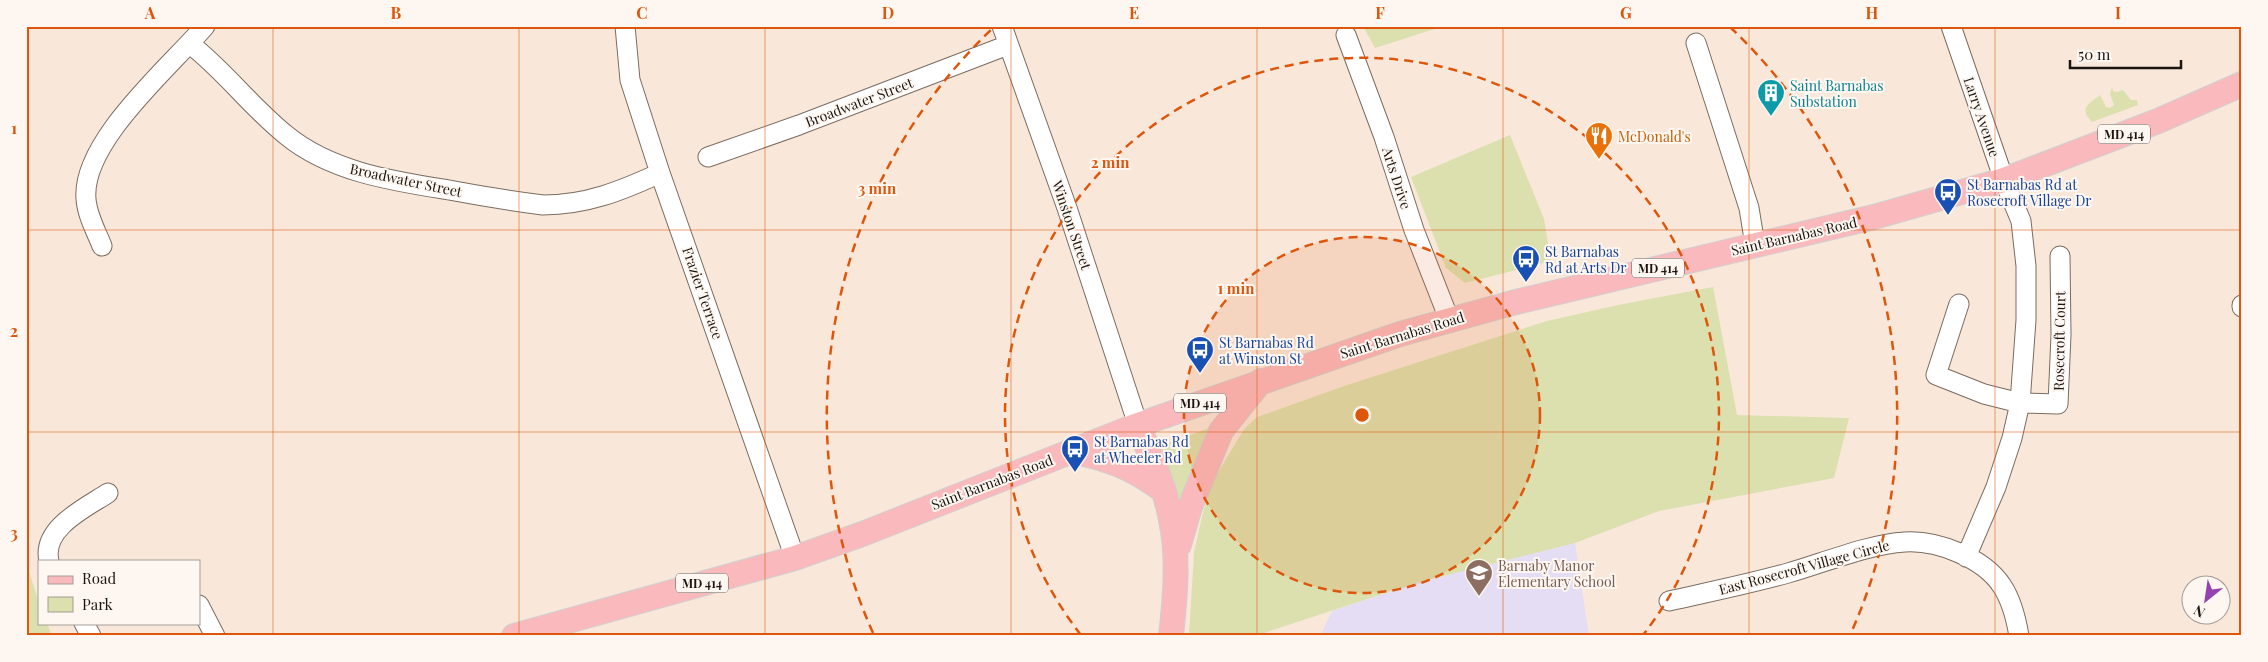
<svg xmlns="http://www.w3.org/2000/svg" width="2268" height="662" font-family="'Playfair Display',serif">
	<rect width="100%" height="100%" fill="#f9e8da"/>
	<path fill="#e4ddf3" d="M 1575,543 L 1589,636 L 1320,636 L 1332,611 L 1416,583 Z"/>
	<path fill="#dbe0ae" d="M 1363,26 L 1444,26 L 1375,48 Z
		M 2112,87 L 2113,91 L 2117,92 L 2123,90 L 2131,100 L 2137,100 L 2138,105 L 2092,122 C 2077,107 2091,103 2100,95 L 2106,107 L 2110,108 L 2114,105 L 2110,94 Z
		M 1510,135 L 1544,219 L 1551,261 L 1465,283 L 1446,268 L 1411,177 Z
		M 1713,287 L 1737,415 L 1849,418 L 1834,478 L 1659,511 L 1575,543 L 1416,583 L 1255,636 L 1189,636 L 1194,552 L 1203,512 L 1213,481 L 1244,429 L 1257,417 L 1347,385 L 1547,321 L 1618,305 Z
		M 1209,428 L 1212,430 L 1180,508 L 1161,446 Z
		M 26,562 L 39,603 L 39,623 L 47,623 L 52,636 L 26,636 Z"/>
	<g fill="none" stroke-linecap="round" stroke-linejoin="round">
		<defs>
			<path id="minor" d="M 625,26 L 630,80 L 660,173 L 795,558
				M 1002,26 L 1067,208 L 1138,425
				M 1951,26 L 2004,180 L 2021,221 L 2026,266 L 2026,320 L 2020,403 L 2012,438 L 1996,487 L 1966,557
				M 1346,35 L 1384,137 L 1414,230 L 1449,319
				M 1696,43 L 1749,208 L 1755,245
				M 190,44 C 225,71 251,107 286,135 C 331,172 393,181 449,190 C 481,196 512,201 543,205 C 586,205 621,191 660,173
				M 708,157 L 799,125 L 1008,45
				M 102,246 C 96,231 87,215 86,199 C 81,142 170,67 205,26
				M 1959,304 L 1936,375 L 1984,394 L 2020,403 L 2058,404 L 2061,335 L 2060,256
				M 2242,305 L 2242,307
				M 49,561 C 41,528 87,507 108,493
				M 1669,601 C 1709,592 1749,584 1788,573 C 1823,563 1869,544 1905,542 C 1937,540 1984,558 2002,586 C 2012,601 2016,618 2019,636
				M 199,605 L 215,636
				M 84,623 L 91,636"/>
			<path id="major" d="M 1138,425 C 1151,456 1165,487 1171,520 C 1179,558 1175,598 1171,636
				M 1070,451 C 1110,459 1131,467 1164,491
				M 1179,545 L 1190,507 L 1221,431 L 1261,381
				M 514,636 L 795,558 L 865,533 L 1138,425 L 1400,334 L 1512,303 L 1874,217 L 2004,180 L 2158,121 L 2242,84"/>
		</defs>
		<use href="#minor" stroke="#7b6c60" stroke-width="21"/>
		<use href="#major" stroke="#d1d0cf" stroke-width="26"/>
		<use href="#minor" stroke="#fff" stroke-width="19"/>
		<use href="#major" stroke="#fab9bd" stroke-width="24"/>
	</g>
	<path fill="none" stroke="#de560c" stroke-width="1" stroke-opacity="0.55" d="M 273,26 L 273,636M 519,26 L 519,636M 765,26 L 765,636M 1011,26 L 1011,636M 1257,26 L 1257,636M 1503,26 L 1503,636M 1749,26 L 1749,636M 1995,26 L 1995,636M 26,230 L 2242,230M 26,432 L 2242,432"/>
	<circle cx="1362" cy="415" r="178" fill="#de560c" fill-opacity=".12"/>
	<g fill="none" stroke="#de560c" stroke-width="2.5" stroke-dasharray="9 6">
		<circle cx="1362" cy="415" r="178"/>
		<path d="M1081 635A357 357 0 1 1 1643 635"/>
		<path d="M873 633A535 535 0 0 1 994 27M1730 27A535 535 0 0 1 1851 633"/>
	</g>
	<defs>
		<symbol id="building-pin" viewBox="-11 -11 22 30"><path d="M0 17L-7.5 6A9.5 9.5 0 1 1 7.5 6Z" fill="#0f9aa8" stroke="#fef7f1"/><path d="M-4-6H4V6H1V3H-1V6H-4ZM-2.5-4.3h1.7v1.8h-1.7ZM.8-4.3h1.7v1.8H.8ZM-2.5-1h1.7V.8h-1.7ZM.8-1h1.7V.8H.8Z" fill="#fff"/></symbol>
		<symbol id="restaurant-pin" viewBox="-11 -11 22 30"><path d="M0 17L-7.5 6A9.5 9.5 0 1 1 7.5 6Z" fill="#e8710a" stroke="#fef7f1"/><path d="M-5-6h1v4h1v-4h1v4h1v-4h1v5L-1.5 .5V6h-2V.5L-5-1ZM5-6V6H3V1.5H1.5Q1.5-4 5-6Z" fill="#fff"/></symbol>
		<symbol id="bus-pin" viewBox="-11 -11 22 30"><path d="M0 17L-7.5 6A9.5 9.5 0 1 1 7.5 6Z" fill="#1a4fb4" stroke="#fef7f1"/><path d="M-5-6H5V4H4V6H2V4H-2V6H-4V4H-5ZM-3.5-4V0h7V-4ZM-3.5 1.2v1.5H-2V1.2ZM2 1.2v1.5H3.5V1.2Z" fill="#fff"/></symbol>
		<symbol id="school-pin" viewBox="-11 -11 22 30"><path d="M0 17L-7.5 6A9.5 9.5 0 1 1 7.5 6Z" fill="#8d6e63" stroke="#fef7f1"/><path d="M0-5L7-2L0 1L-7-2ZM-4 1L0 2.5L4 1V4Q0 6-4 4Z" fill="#fff"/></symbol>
	</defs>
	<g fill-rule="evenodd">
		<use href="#building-pin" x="1755" y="77" width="32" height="43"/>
		<use href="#restaurant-pin" x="1583" y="120" width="32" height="43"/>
		<use href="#bus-pin" x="1932" y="176" width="32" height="43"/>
		<use href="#bus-pin" x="1510" y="243" width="32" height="43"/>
		<use href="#bus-pin" x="1184" y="334" width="32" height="43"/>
		<use href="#bus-pin" x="1059" y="433" width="32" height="43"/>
		<use href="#school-pin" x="1463" y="557" width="32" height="43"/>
	</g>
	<g text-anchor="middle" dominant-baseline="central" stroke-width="4" stroke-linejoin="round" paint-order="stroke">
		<g fill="#fef7f1" stroke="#5f5954" stroke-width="1">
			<rect x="2098" y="124.5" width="52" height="19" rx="4"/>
			<rect x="1632" y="258.5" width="52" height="19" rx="4"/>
			<rect x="1174" y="393.5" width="52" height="19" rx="4"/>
			<rect x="676" y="573.5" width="52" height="19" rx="4"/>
		</g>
		<g font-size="12" font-weight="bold" fill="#1b1511">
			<text x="2124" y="134">MD 414</text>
			<text x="1658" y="268">MD 414</text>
			<text x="1200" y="403">MD 414</text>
			<text x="702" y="583">MD 414</text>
		</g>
		<g font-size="14" fill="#0d838f" stroke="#fef7f1" text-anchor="start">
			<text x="1790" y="85">Saint Barnabas<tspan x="1790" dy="16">Substation</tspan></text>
		</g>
		<g font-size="14" fill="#1b1511" stroke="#fef7f1">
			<text transform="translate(859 102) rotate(-21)">Broadwater Street</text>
			<text transform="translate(1982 117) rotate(71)">Larry Avenue</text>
			<text transform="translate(1397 178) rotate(72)">Arts Drive</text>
			<text transform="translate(406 180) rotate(12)">Broadwater Street</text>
			<text transform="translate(1072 225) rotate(71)">Winston Street</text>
			<text transform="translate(1794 236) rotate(-13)">Saint Barnabas Road</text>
			<text transform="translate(703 293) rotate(71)">Frazier Terrace</text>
			<text transform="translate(1402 335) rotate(-17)">Saint Barnabas Road</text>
			<text transform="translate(2059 341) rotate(-89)">Rosecroft Court</text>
			<text transform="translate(992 482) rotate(-21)">Saint Barnabas Road</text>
			<text transform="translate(1804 567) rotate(-15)">East Rosecroft Village Circle</text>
		</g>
		<g font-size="14" fill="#c56008" stroke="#fef7f1" text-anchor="start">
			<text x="1618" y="136">McDonald's</text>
		</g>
		<g font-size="14" fill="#164399" stroke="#fef7f1" text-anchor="start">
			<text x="1967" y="184">St Barnabas Rd at<tspan x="1967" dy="16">Rosecroft Village Dr</tspan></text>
			<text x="1545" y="251">St Barnabas<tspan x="1545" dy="16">Rd at Arts Dr</tspan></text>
			<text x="1219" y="342">St Barnabas Rd<tspan x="1219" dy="16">at Winston St</tspan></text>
			<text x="1094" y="441">St Barnabas Rd<tspan x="1094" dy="16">at Wheeler Rd</tspan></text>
		</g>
		<g font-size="14" fill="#785e54" stroke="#fef7f1" text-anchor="start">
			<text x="1498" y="565">Barnaby Manor<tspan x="1498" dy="16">Elementary School</tspan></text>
		</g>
	</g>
	<circle cx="1362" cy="415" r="8" fill="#de560c" stroke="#fef7f1" stroke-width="2.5"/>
	<g font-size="15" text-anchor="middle" font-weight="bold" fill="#de560c" stroke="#fef7f1" stroke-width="4" stroke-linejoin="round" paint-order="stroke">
		<text x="1110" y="168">2 min</text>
		<text x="877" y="194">3 min</text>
		<text x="1236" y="294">1 min</text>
	</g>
	<rect width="2268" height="662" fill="none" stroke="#fef7f1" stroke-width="55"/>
	<rect x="38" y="560" width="162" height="65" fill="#fef7f1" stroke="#a39d97"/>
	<rect x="48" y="576" width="25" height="8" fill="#fab9bd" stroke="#a39d97"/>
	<text x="82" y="584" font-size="15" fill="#1b1511">Road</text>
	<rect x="48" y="597" width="25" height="15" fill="#dbe0ae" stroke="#a39d97"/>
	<text x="82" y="610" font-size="15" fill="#1b1511">Park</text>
	<g transform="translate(2206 600) rotate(210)"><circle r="24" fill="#fef7f1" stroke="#a39d97"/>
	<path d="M0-4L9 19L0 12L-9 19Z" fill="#9541af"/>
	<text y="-8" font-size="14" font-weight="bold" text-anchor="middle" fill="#1b1511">N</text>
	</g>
	<path d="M2070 60v8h111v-8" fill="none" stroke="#1b1511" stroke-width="2.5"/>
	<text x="2078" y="60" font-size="15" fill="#1b1511" stroke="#fef7f1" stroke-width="4" paint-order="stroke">50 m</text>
	<rect x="28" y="28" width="2212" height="606" fill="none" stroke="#de560c" stroke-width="2"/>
	<g font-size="16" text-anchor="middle" font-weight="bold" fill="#de560c">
		<text x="150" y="19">A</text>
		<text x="396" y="19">B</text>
		<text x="642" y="19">C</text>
		<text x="888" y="19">D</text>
		<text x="1134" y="19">E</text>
		<text x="1380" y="19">F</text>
		<text x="1626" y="19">G</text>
		<text x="1872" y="19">H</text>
		<text x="2118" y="19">I</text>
		<text x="14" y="134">1</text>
		<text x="14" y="337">2</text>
		<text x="14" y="539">3</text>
	</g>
</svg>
